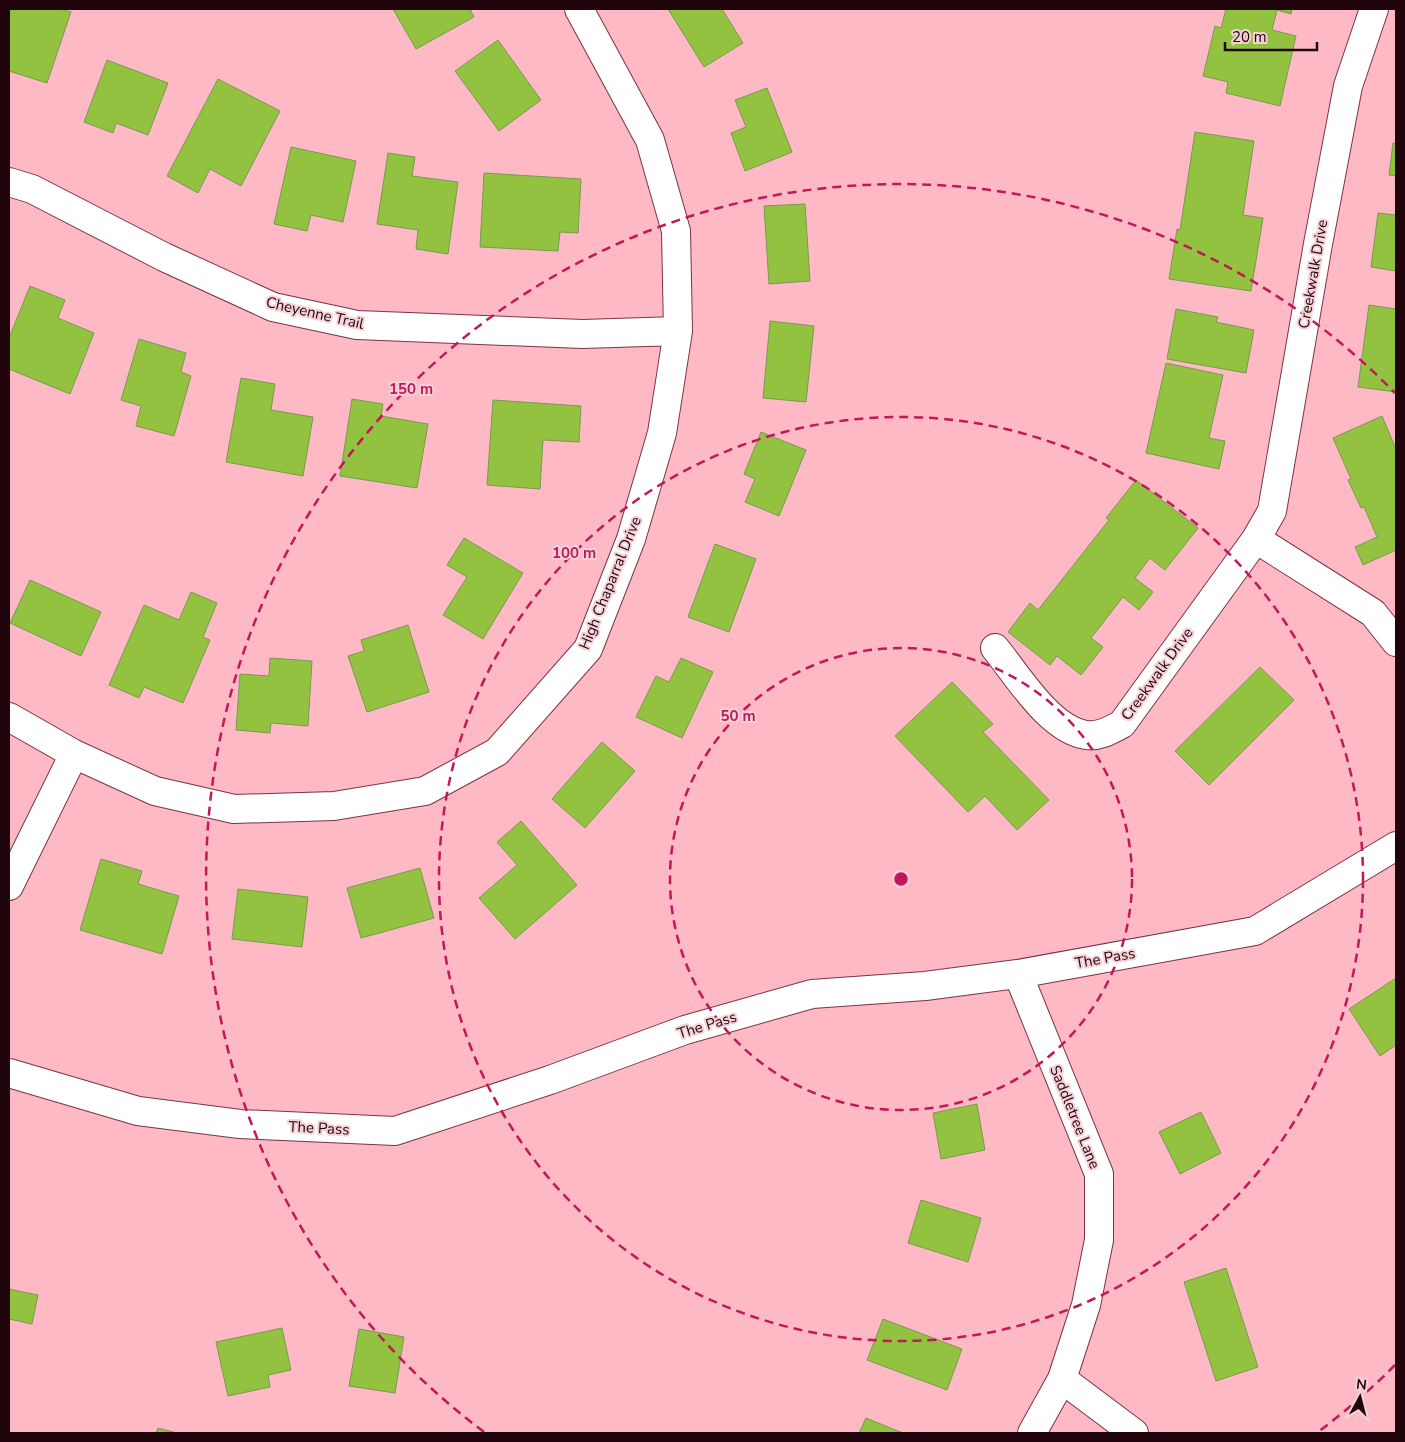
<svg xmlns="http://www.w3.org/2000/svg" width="1405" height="1442" font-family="'Nunito Sans',sans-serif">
	<rect width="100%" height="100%" fill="#feb9c5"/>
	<path fill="#92c23f" stroke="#7c9853" d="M 9,9 L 61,9 L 71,12 L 47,83 L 9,71 Z
		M 393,9 L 470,9 L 474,17 L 416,49 Z
		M 668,9 L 722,9 L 743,43 L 704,67 Z
		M 1226,9 L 1292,9 L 1291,14 L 1277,10 L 1272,30 L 1296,36 L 1280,106 L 1226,93 L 1228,82 L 1203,76 L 1215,26 L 1221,28 Z
		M 498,40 L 541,100 L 499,131 L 455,71 Z
		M 107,60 L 168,83 L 148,135 L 116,123 L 113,133 L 84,122 Z
		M 218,79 L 280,111 L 241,186 L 210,169 L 198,193 L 167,176 Z
		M 767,88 L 792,152 L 745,171 L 731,133 L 746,127 L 735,100 Z
		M 1195,132 L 1254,141 L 1243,215 L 1263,218 L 1251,291 L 1169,279 L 1177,229 L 1180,230 Z
		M 1393,143 L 1396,143 L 1396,176 L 1389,175 Z
		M 291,147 L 356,161 L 343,222 L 311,215 L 307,231 L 274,224 Z
		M 388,153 L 415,157 L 412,176 L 458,182 L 448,254 L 416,249 L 418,230 L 377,224 Z
		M 484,173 L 581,179 L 578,233 L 560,232 L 558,251 L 480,247 Z
		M 805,204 L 810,281 L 769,284 L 764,206 Z
		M 1378,213 L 1396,215 L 1396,271 L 1371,267 Z
		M 30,286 L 65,300 L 58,318 L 94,333 L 70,394 L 9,369 L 9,338 Z
		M 1369,305 L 1396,309 L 1396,392 L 1358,387 Z
		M 1176,309 L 1218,317 L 1216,322 L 1254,330 L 1246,373 L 1167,359 Z
		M 770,321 L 814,326 L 806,402 L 763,398 Z
		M 139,339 L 186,353 L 181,372 L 191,376 L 174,436 L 136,426 L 141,406 L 121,400 Z
		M 1166,363 L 1223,375 L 1209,438 L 1225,441 L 1219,469 L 1146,453 Z
		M 241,378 L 275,384 L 271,410 L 313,417 L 303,476 L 226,462 Z
		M 352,399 L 383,404 L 381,416 L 428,424 L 417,488 L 340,476 Z
		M 493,400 L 581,406 L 579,442 L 543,440 L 540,489 L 487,485 Z
		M 1382,416 L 1396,449 L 1396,550 L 1363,565 L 1355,547 L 1377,537 L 1364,507 L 1361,508 L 1348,480 L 1351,479 L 1333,438 Z
		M 761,432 L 806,450 L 779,516 L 745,502 L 755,479 L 744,474 Z
		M 1136,480 L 1198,528 L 1165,570 L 1150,558 L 1135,578 L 1153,592 L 1139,610 L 1123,597 L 1091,638 L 1103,647 L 1081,675 L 1057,656 L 1050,665 L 1008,632 L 1030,603 L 1038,610 L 1109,520 L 1106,518 Z
		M 464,538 L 523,573 L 483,639 L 443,615 L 467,577 L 447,565 Z
		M 715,544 L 756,559 L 729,632 L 688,617 Z
		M 30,580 L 101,612 L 81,656 L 10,623 Z
		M 191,592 L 217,603 L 203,637 L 210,640 L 183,703 L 144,687 L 139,698 L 109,685 L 144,605 L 179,620 Z
		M 408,625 L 429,692 L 367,712 L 348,656 L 364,651 L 361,640 Z
		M 270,658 L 312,661 L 308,726 L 271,723 L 270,733 L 236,730 L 240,674 L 269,676 Z
		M 681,658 L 713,672 L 682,738 L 636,717 L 656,676 L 669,682 Z
		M 1260,667 L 1294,700 L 1209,785 L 1175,751 Z
		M 952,682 L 993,724 L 983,732 L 1049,800 L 1017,830 L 985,796 L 968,812 L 895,736 Z
		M 602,742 L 635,771 L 585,828 L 552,799 Z
		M 521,821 L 577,885 L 515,939 L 479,898 L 517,865 L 497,842 Z
		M 101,859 L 142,871 L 138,884 L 179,896 L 162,954 L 80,930 Z
		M 420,868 L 434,918 L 361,938 L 347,888 Z
		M 238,889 L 308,897 L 302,947 L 232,939 Z
		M 1396,978 L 1396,1045 L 1380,1056 L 1349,1009 Z
		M 977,1104 L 985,1150 L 941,1159 L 933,1113 Z
		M 1201,1112 L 1221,1153 L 1180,1174 L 1159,1132 Z
		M 921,1200 L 981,1218 L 968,1262 L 908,1243 Z
		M 1226,1268 L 1258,1367 L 1216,1381 L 1184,1282 Z
		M 9,1289 L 38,1295 L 32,1324 L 9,1319 Z
		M 883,1319 L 962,1349 L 947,1390 L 867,1360 Z
		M 282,1328 L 291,1370 L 268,1375 L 270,1387 L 228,1396 L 216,1342 Z
		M 359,1329 L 404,1337 L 395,1393 L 349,1386 Z
		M 866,1418 L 903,1433 L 859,1433 Z
		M 158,1428 L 177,1433 L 156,1433 Z"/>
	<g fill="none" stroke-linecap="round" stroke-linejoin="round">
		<defs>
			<path id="minor" d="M 9,182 L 32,189 L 164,257 L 273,307 L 357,325 L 582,334 L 678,331
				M 1256,539 L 1373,613 L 1396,642
				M 995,648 C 1018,676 1049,729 1086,735 C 1099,737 1111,730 1122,724 L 1256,539 L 1272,511 L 1318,244 L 1348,86 L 1374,9
				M 9,717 L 74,754 L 155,791 L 234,809 L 334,806 L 425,791 L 497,752 L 588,649 L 631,539 L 662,433 L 678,331 L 676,231 L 650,140 L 579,9
				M 9,886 L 74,754
				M 1018,974 L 1099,1174 L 1099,1240 L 1086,1305 L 1062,1379 L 1032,1433
				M 9,1073 L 138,1111 L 240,1124 L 395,1131 L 550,1080 L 685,1030 L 812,994 L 925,986 L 1018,974 L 1255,931 L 1396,846
				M 1062,1379 L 1134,1433"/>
		</defs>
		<use href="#minor" stroke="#7a3344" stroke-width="30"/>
		<use href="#minor" stroke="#fff" stroke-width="28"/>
	</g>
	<g fill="none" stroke="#c2185b" stroke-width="2.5" stroke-dasharray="9 6">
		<circle cx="901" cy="879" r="231"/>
		<circle cx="901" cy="879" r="462"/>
		<path d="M1395 1365A693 693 0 0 1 1318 1432M484 1432A693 693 0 1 1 1395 393"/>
	</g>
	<g text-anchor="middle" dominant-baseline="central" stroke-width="4" stroke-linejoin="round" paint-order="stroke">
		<g font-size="15" fill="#21050c" stroke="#f5d1d7">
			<text transform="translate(1313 274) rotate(-80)">Creekwalk Drive</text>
			<text transform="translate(315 313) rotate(13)">Cheyenne Trail</text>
			<text transform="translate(610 583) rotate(-68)">High Chaparral Drive</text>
			<text transform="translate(1157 674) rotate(-54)">Creekwalk Drive</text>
			<text transform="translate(1105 958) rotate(-10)">The Pass</text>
			<text transform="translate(707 1025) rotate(-17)">The Pass</text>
			<text transform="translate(1075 1117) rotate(68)">Saddletree Lane</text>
			<text transform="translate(319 1128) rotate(3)">The Pass</text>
		</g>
	</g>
	<circle cx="901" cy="879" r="8" fill="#c2185b" stroke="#f5d1d7" stroke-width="2.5"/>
	<g font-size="15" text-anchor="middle" font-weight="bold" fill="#c2185b" stroke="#f5d1d7" stroke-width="4" stroke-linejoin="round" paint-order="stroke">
		<text x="411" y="394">150 m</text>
		<text x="574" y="558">100 m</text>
		<text x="738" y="721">50 m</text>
	</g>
	<rect width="1405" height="1442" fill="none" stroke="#21050c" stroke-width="20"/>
	<g transform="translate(1360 1397) rotate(7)" stroke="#f5d1d7" stroke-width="4" paint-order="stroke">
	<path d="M0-4L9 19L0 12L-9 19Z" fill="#21050c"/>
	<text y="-8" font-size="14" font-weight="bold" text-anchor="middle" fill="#21050c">N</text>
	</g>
	<path d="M1225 42v8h92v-8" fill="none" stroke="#21050c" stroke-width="2.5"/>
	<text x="1232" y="42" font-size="15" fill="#21050c" stroke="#f5d1d7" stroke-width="4" paint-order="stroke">20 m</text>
</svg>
